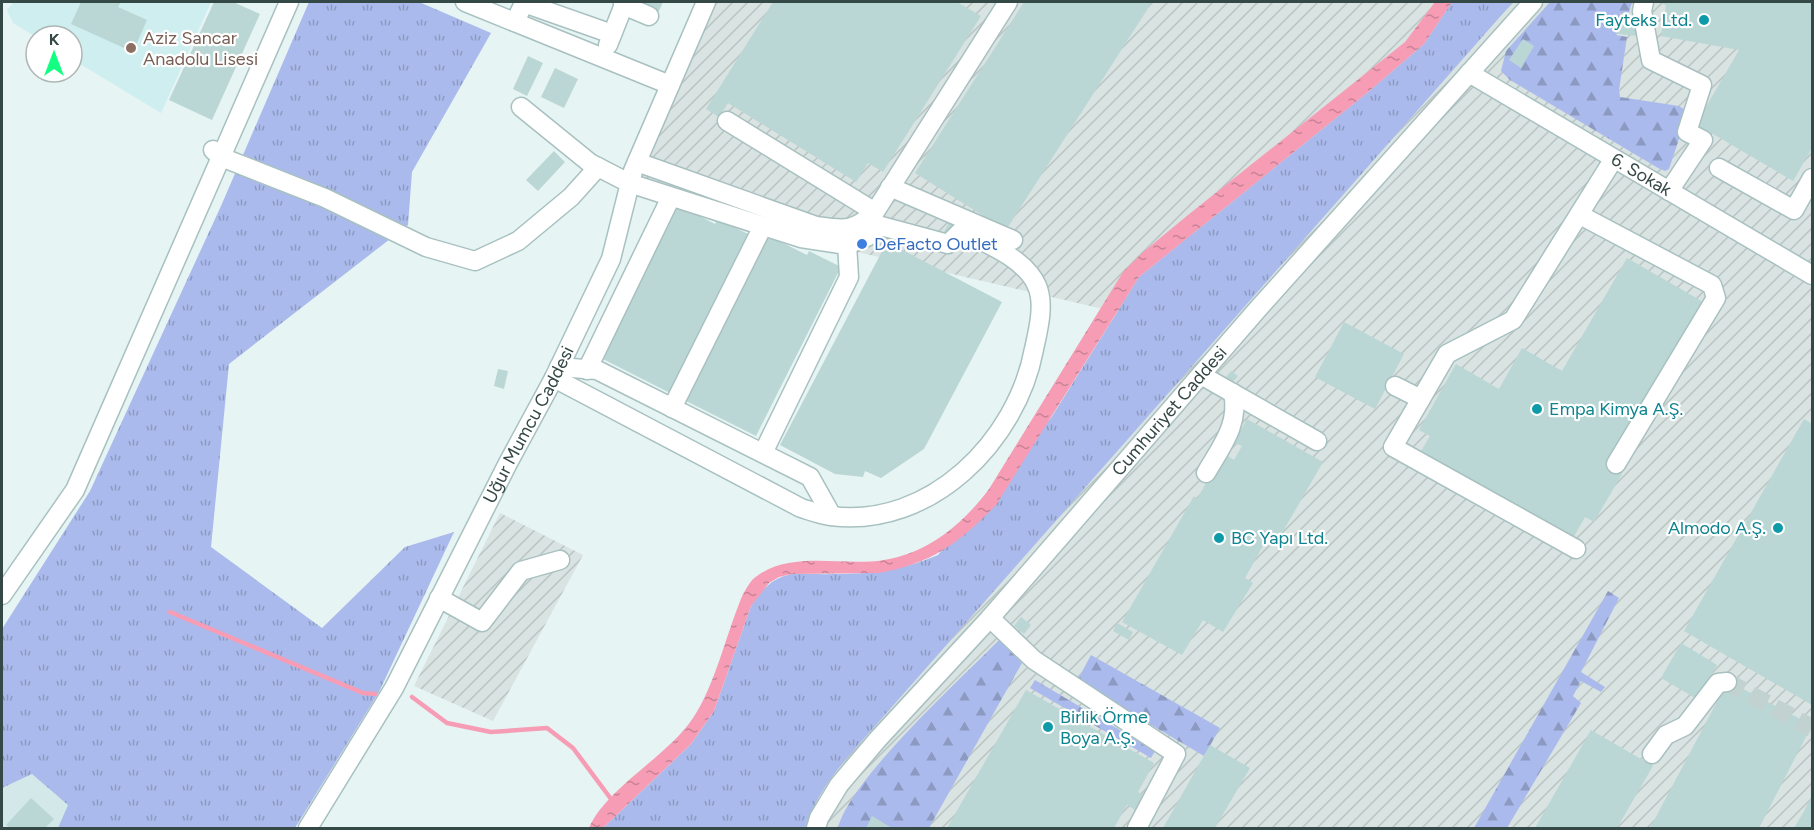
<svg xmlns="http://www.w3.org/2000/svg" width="1814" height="830" font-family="Figtree,sans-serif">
	<defs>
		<pattern id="industrial-furrows" width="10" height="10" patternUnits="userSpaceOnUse" patternTransform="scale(1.5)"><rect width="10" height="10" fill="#d8e3e2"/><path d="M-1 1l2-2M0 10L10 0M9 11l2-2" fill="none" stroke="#bac4c3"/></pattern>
		<pattern id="grass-tufts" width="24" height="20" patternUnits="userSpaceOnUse" patternTransform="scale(1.5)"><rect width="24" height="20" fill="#abbaec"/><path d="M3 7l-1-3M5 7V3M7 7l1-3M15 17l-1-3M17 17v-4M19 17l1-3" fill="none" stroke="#8c99c1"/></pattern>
		<pattern id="forest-firs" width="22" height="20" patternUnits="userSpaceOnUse" patternTransform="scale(1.5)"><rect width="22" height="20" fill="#abbaec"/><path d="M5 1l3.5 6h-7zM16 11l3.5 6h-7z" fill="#8c99c1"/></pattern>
		<pattern id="water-ripples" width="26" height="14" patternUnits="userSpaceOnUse" patternTransform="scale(1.5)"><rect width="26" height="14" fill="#f69db5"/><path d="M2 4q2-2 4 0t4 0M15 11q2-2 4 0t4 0" fill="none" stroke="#c88295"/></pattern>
	</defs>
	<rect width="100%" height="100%" fill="#e6f4f4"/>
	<path fill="#d3e9e9" d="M 2,758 L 256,828 L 2,828 Z"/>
	<path fill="url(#industrial-furrows)" d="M 717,2 L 1812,2 L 1812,828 L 622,828 L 910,605 L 1129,315 L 849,250 L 639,176 Z
		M 500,513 L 583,555 L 493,721 L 414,686 Z"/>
	<path fill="#ceeeef" d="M 14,2 L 211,2 L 161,113 L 72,59 L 72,36 L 36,37 L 13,23 L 7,10 Z"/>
	<path fill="url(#grass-tufts)" d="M 309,2 L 419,2 L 491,33 L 412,172 L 408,225 L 229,364 L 211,547 L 322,628 L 405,547 L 454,532 L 379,692 L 295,828 L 58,828 L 68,805 L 32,774 L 2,788 L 2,629 L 90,491 L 221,206 Z
		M 1452,2 L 1513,2 L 846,759 C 828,781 814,801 805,828 L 603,828 L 691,744 L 714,711 L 751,606 C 762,589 772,578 792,574 C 847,574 886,577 938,555 L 1051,418 L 1139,277 L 1367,93 L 1424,44 Z"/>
	<path fill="url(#forest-firs)" d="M 1550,2 L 1632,2 L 1629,13 L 1620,13 L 1616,35 L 1627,37 L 1619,90 L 1620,97 L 1679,106 L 1688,112 L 1669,169 L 1665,171 L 1658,168 L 1510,80 L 1501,71 L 1506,51 Z
		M 1608,591 L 1619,598 L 1581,672 L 1605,687 L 1601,692 L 1581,681 L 1573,696 L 1581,703 L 1507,828 L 1474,828 Z
		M 1001,638 L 1022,663 L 929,828 L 838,828 C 850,779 962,678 1001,638 Z
		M 1091,655 L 1220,728 L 1204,756 L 1077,681 Z
		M 1035,680 L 1155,751 L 1151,758 L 1030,688 Z"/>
	<path fill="url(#water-ripples)" d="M 1435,2 L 1452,2 L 1424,44 L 1367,93 L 1139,277 L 996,505 C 959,543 933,563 879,573 L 792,574 L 779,577 L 769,583 L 751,606 L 714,711 L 691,744 L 603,828 L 589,828 C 606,788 668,756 693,718 C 715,686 727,631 743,594 C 747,588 751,579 757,576 C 793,550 843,567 884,560 C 928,553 963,524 989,489 L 1123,272 L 1142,253 L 1188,215 L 1405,42 Z"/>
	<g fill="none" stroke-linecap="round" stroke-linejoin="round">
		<path stroke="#f69db5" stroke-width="4.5" d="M 170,612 L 363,693 L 375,694
			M 412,697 L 447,723 L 491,732 L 547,728 L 573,748 L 614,803"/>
	</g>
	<path fill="#bad7d5" d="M 81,2 L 121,2 L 118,7 L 147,20 L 133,52 L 71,24 Z
		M 214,2 L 233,2 L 260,14 L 212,120 L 169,100 Z
		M 642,2 L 663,2 L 659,11 Z
		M 773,2 L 957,2 L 981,16 L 883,172 L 868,163 L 856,182 L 728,103 L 719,117 L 706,109 Z
		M 1024,2 L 1152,2 L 1006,230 L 915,173 Z
		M 1656,2 L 1812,2 L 1812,148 L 1793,181 L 1696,124 L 1739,50 L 1661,36 L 1666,5 Z
		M 1621,16 L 1640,18 L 1638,36 L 1618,34 Z
		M 1523,39 L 1534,46 L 1521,68 L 1509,60 Z
		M 528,56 L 543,63 L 527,96 L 513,89 Z
		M 555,68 L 578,79 L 564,108 L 541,97 Z
		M 554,151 L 565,162 L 538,191 L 526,180 Z
		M 676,204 L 715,224 L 718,219 L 750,235 L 670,393 L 599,357 Z
		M 950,221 L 956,224 L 950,235 L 944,232 Z
		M 767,235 L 807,255 L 809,251 L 841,267 L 756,436 L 684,400 Z
		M 887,242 L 1002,302 L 924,449 L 881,478 L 865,471 L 863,477 L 835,474 L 780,445 Z
		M 1627,258 L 1705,303 L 1610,468 L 1622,474 L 1594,522 L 1585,517 L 1572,540 L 1420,453 L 1430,436 L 1419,430 L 1456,364 L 1499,389 L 1522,348 L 1562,371 Z
		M 1344,322 L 1404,354 L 1375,409 L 1315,377 Z
		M 498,369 L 508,371 L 504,389 L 494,386 Z
		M 1231,371 L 1238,376 L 1233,382 L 1226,377 Z
		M 1247,419 L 1323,462 L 1278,540 L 1269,535 L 1245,578 L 1253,583 L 1223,632 L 1203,620 L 1182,655 L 1122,622 L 1194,496 L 1197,499 L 1223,453 L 1234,460 L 1242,446 L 1234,442 Z
		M 1804,419 L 1812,424 L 1812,705 L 1684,631 Z
		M 1021,617 L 1031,625 L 1024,634 L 1014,626 Z
		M 1117,623 L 1133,632 L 1129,640 L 1113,631 Z
		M 1681,643 L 1717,665 L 1697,699 L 1661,678 Z
		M 1728,681 L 1812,725 L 1759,828 L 1650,828 Z
		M 1026,690 L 1154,763 L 1138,792 L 1146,797 L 1138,812 L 1127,805 L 1114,828 L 947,828 Z
		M 1591,730 L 1653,766 L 1617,828 L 1535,828 Z
		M 1210,745 L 1250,768 L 1215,828 L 1163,828 Z
		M 1812,796 L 1812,828 L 1794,828 L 1803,813 Z
		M 31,798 L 54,819 L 45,828 L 10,828 L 6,825 Z
		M 872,816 L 892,828 L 866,828 Z"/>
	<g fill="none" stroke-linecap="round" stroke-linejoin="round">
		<path stroke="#c2d2d1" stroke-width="18" stroke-dasharray="18 9" stroke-linecap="butt" d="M 1727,682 L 1812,728"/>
		<defs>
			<g id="minor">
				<path d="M 465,2 L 670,85"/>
				<path d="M 1644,2 L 1642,11 L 1651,60 L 1702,85 L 1687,132 L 1703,140 L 1669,191"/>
				<path d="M 623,5 L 649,16"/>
				<path d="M 515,22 L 524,3 L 612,34"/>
				<path d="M 608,45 L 625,2"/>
				<path id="s1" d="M 1469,73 L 1812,275"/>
				<path d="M 521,107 L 590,163 L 629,183 L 801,238 L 847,245 L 867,237 L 881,226 L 948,244 L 961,231 C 986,243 1026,259 1037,286 C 1045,304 1038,331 1034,349 C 1017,441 930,529 831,516 C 821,515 811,511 801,508 L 554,378"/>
				<path d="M 727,121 L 875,212"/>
				<path d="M 213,150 L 221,157 L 325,198 L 426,247 L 475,261 L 518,241 L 571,197 L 598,167"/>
				<path d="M 637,162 L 816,226 C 845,230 853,232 875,212 L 1008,2"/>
				<path d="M 1719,168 L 1794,210 L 1812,178"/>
				<path d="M 890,187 L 1013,240"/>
				<path d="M 1580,215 L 1712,285 L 1716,298 L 1616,464"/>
				<path d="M 559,367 L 597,370 L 810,477 L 832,516"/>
				<path d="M 587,370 L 671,197"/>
				<path d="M 1201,375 L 1317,441"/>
				<path d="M 1395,386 L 1421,399"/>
				<path d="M 672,408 L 763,226"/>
				<path d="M 763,453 L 849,277 L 847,244"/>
				<path d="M 1206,473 C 1221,447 1240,424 1233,393"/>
				<path d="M 1576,549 L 1393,447 L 1447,354 L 1513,320 L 1613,160"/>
				<path d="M 2,595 L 75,490 L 289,2"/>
				<path d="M 439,598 L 482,622 L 521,571 L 560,560"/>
				<path d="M 990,618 L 1034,660 L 1176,754 L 1137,828"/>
				<path d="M 1652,754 L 1666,735 L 1685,726 L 1718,683 L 1727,682"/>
				<path id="s2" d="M 308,828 L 394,688 L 508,463 L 554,378 L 611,259 L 633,171 L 706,2"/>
				<path id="s3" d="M 816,828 L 819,818 L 839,785 L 878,739 L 990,618 L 1257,310 L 1533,2"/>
			</g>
		</defs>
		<use href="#minor" stroke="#a8c1c0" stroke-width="21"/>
		<use href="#minor" stroke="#fff" stroke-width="18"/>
	</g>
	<g fill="#0f9aa8" stroke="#fff" stroke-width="2">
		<circle cx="1704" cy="20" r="6"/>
		<circle cx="1537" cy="409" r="6"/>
		<circle cx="1778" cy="528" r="6"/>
		<circle cx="1219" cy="538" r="6"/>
		<circle cx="1048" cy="727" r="6"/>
	</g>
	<circle fill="#8d6e63" stroke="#fff" stroke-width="2" cx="131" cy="48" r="6"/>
	<circle fill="#3f7fe0" stroke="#fff" stroke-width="2" cx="862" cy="244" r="6"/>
	<g text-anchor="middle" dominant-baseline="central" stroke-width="4.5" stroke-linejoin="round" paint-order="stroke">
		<g font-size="18" fill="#0d838f" stroke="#fff" text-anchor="start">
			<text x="1692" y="20" text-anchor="end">Fayteks Ltd.</text>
			<text x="1549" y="409">Empa Kimya A.Ş.</text>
			<text x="1766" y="528" text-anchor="end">Almodo A.Ş.</text>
			<text x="1231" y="538">BC Yapı Ltd.</text>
			<text x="1060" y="717">Birlik Örme<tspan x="1060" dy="21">Boya A.Ş.</tspan></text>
		</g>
		<g font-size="18" fill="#785e54" stroke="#fff" text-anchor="start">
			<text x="143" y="38">Aziz Sancar<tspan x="143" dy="21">Anadolu Lisesi</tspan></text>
		</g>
		<g font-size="18" fill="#344846" stroke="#fff">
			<text stroke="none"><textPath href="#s1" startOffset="200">6. Sokak</textPath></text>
			<text stroke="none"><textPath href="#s3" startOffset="548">Cumhuriyet Caddesi</textPath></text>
			<text stroke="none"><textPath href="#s2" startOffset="460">Uğur Mumcu Caddesi</textPath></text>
		</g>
		<g font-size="18" fill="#366cbe" stroke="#fff" text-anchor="start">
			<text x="874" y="244">DeFacto Outlet</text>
		</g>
	</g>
	<rect width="1814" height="830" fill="none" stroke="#344846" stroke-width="6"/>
	<g transform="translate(54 54)"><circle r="28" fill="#ffffff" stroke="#aeb6b5" stroke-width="1.5"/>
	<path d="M0-4.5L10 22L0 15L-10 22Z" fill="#12ff81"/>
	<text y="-9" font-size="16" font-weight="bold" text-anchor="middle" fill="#344846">K</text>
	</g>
</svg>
